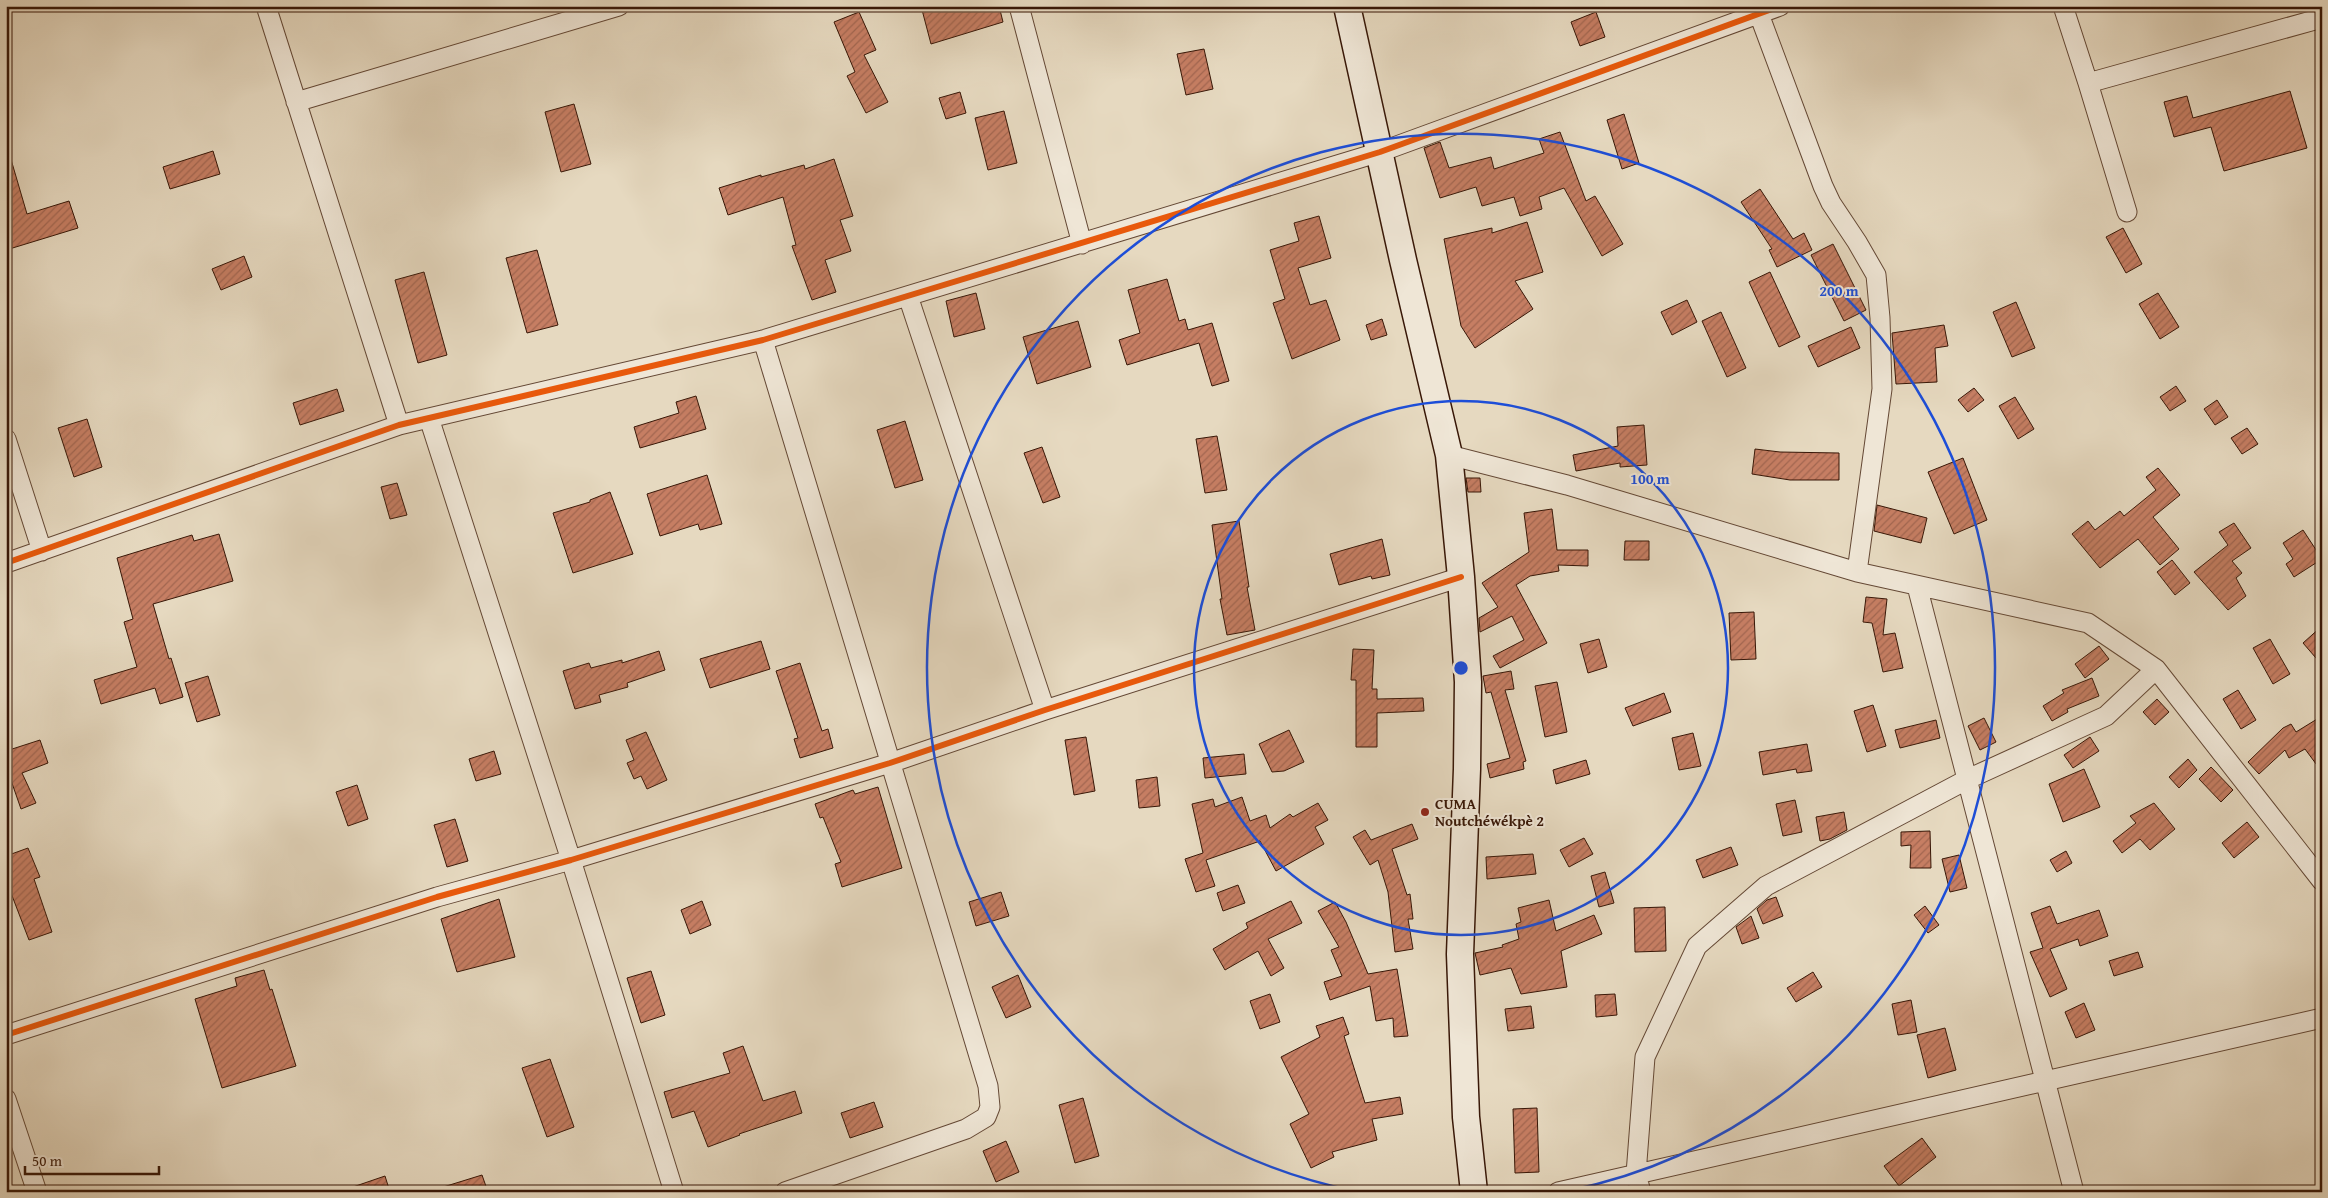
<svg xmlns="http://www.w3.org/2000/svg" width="2328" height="1198" font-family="'Gentium Book Plus',serif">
	<defs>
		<pattern id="building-hatch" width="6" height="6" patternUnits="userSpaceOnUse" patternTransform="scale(1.25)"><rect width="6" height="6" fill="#c67e63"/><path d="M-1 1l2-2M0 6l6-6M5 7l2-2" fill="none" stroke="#a26650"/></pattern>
	</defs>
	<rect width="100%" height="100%" fill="#e6d9c0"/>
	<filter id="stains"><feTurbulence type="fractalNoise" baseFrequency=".004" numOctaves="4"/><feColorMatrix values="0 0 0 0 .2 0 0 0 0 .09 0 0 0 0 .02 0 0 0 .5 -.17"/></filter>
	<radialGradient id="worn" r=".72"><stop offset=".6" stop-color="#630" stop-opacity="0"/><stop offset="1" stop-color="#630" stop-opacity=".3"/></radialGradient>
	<path fill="url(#building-hatch)" stroke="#381707" d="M 921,6 L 999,6 L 1003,22 L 931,44 Z
		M 859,12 L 876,50 L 864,55 L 888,102 L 866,113 L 847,76 L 855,72 L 834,22 Z
		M 1596,12 L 1605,37 L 1580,46 L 1571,22 Z
		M 1204,49 L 1213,89 L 1186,95 L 1177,54 Z
		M 2290,91 L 2307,148 L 2224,171 L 2211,127 L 2174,137 L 2164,102 L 2187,96 L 2193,118 Z
		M 960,92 L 966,113 L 946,119 L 939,98 Z
		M 574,104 L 591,164 L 561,172 L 545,112 Z
		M 1004,111 L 1017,163 L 988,170 L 975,118 Z
		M 1624,114 L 1639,163 L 1622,169 L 1607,120 Z
		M 1560,132 L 1586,201 L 1595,196 L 1623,244 L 1602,256 L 1564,188 L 1539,197 L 1542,209 L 1520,216 L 1514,197 L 1482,206 L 1476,187 L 1440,198 L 1424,148 L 1440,142 L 1449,168 L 1491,157 L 1494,169 L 1544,153 L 1539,139 Z
		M 213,151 L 220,174 L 170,189 L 163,167 Z
		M 6,156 L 10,156 L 27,214 L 69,201 L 78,228 L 6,250 Z
		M 834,159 L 853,216 L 840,220 L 851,251 L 825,260 L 836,292 L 812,300 L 792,246 L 796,245 L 783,197 L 728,215 L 719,188 L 761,175 L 761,177 L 804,165 L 805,169 Z
		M 1760,189 L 1793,239 L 1804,233 L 1812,250 L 1777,267 L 1769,250 L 1772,249 L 1741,202 Z
		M 1319,216 L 1331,258 L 1298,268 L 1310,305 L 1326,300 L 1340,340 L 1292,359 L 1273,303 L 1285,299 L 1270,250 L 1299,241 L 1294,223 Z
		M 1527,222 L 1543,272 L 1515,281 L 1533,309 L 1475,348 L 1461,326 L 1444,239 L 1492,228 L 1492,233 Z
		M 2123,228 L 2142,264 L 2126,273 L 2106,237 Z
		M 1833,244 L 1866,310 L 1844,321 L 1811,255 Z
		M 537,250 L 558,325 L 527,333 L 506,258 Z
		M 244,256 L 252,277 L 221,290 L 212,269 Z
		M 424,272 L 447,355 L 418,363 L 395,280 Z
		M 1770,272 L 1800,337 L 1779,347 L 1749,282 Z
		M 1167,279 L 1179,321 L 1185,319 L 1188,330 L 1212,323 L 1229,381 L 1212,386 L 1199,343 L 1127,365 L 1119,340 L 1140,333 L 1128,290 Z
		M 976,293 L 985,329 L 954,337 L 946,301 Z
		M 2158,293 L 2179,327 L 2160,339 L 2139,304 Z
		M 1687,300 L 1697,322 L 1672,335 L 1661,312 Z
		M 2016,302 L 2035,348 L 2012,357 L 1993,312 Z
		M 1721,312 L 1746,368 L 1727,377 L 1702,321 Z
		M 1382,319 L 1387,335 L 1371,340 L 1366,325 Z
		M 1078,321 L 1091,367 L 1037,384 L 1023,337 Z
		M 1944,325 L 1948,346 L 1935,348 L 1937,382 L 1896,384 L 1892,333 Z
		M 1851,327 L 1860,348 L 1818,367 L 1808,346 Z
		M 2176,386 L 2186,401 L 2170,411 L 2160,397 Z
		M 1974,388 L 1984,400 L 1968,412 L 1958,400 Z
		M 337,389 L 344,411 L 300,425 L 293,403 Z
		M 696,396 L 706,429 L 640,448 L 634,427 L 679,413 L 676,402 Z
		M 2015,397 L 2034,429 L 2018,439 L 1999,406 Z
		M 2217,400 L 2228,417 L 2215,425 L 2204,409 Z
		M 87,419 L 102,467 L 74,477 L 58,428 Z
		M 905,421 L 923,480 L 895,488 L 877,430 Z
		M 1644,425 L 1647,465 L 1620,467 L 1620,463 L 1576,471 L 1573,455 L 1618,446 L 1617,427 Z
		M 2247,428 L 2258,444 L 2242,454 L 2231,438 Z
		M 1217,436 L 1227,490 L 1205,493 L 1196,439 Z
		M 1042,447 L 1060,497 L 1043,503 L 1024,453 Z
		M 1755,449 L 1780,452 L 1839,453 L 1839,480 L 1790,480 L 1752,474 Z
		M 1963,458 L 1987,520 L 1954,534 L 1928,472 Z
		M 2158,468 L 2180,495 L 2153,517 L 2179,549 L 2160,565 L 2138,539 L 2100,568 L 2072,534 L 2088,521 L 2095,530 L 2120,511 L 2124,516 L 2156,490 L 2146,477 Z
		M 707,475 L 722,524 L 700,530 L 698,524 L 660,536 L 647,494 Z
		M 1466,478 L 1480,478 L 1481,492 L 1468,492 Z
		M 397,483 L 407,515 L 390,519 L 381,487 Z
		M 610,492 L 633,554 L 573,573 L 553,513 L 590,502 L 590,500 Z
		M 1877,505 L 1927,518 L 1921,543 L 1874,531 Z
		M 1552,509 L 1557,550 L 1588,550 L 1588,566 L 1558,565 L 1559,571 L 1530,576 L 1516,585 L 1547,643 L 1500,668 L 1493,656 L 1524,640 L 1512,616 L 1480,632 L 1479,618 L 1498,607 L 1482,583 L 1529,552 L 1524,513 Z
		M 1239,521 L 1249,587 L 1247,587 L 1255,630 L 1227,635 L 1220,599 L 1222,599 L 1212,525 Z
		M 2234,523 L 2251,548 L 2232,561 L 2242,573 L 2236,578 L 2246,596 L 2228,610 L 2194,572 L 2228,545 L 2219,532 Z
		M 2303,530 L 2322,559 L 2294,577 L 2286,564 L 2293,559 L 2283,543 Z
		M 219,534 L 233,581 L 153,604 L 169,659 L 171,658 L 183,697 L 160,704 L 155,688 L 101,704 L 94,680 L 137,667 L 124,622 L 133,619 L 117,558 L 192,535 L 194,541 Z
		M 1382,539 L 1390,575 L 1372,579 L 1371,576 L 1339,585 L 1330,554 Z
		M 1625,541 L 1649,541 L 1649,560 L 1624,560 Z
		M 2172,560 L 2190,583 L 2175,595 L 2157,572 Z
		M 1866,597 L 1887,599 L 1883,635 L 1895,633 L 1903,668 L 1883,672 L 1872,623 L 1863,622 Z
		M 1754,612 L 1756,659 L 1731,660 L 1729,613 Z
		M 2322,626 L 2322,665 L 2303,643 Z
		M 1599,639 L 1607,667 L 1588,673 L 1580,644 Z
		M 2270,639 L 2290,674 L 2273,684 L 2253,648 Z
		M 761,641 L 770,669 L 710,688 L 700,659 Z
		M 2099,646 L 2109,659 L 2085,678 L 2075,664 Z
		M 1353,649 L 1374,650 L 1372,689 L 1377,689 L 1377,699 L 1423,698 L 1424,711 L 1377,713 L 1377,747 L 1356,747 L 1356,680 L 1351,680 Z
		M 659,651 L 665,670 L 627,683 L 628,687 L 599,695 L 601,702 L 575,709 L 563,671 L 589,663 L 591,668 L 622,660 L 622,663 Z
		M 800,663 L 822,731 L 828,729 L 833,748 L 800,758 L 794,739 L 798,738 L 776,671 Z
		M 1511,671 L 1514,689 L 1505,690 L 1526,761 L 1523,762 L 1524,769 L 1490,778 L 1487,764 L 1510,758 L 1491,692 L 1486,693 L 1483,676 Z
		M 208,676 L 220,715 L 197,722 L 185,683 Z
		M 2092,678 L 2099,696 L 2067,709 L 2068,712 L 2052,721 L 2043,706 L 2064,693 L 2062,690 Z
		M 1557,682 L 1567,732 L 1545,737 L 1535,686 Z
		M 2238,690 L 2256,720 L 2241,729 L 2223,699 Z
		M 1664,693 L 1671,712 L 1633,726 L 1625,708 Z
		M 2157,699 L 2169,712 L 2155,725 L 2143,712 Z
		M 1873,705 L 1886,746 L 1867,752 L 1854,711 Z
		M 2322,716 L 2322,772 L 2305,749 L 2289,758 L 2285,750 L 2259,774 L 2248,762 L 2283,728 L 2291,724 L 2296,732 Z
		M 1984,718 L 1996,742 L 1980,750 L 1968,726 Z
		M 1936,720 L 1940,738 L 1900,748 L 1895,730 Z
		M 1289,730 L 1304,762 L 1284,771 L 1272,772 L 1259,744 Z
		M 646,732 L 667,780 L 647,789 L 641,776 L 634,779 L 627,763 L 634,760 L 626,740 Z
		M 1693,733 L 1701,766 L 1679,770 L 1672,738 Z
		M 1086,737 L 1095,791 L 1074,795 L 1065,740 Z
		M 2090,737 L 2099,751 L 2073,768 L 2064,755 Z
		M 40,740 L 48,763 L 22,773 L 36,803 L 21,809 L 6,766 L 6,751 Z
		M 1807,744 L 1812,771 L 1797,773 L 1796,769 L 1763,775 L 1759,752 Z
		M 494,751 L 501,774 L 476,781 L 469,759 Z
		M 1244,754 L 1246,774 L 1205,778 L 1203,758 Z
		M 2188,759 L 2197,770 L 2179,788 L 2169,777 Z
		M 1586,760 L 1590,774 L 1556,784 L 1553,770 Z
		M 2211,767 L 2233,790 L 2221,802 L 2199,779 Z
		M 2084,769 L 2100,807 L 2063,822 L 2049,784 Z
		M 1157,777 L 1160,806 L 1139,808 L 1136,780 Z
		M 357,785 L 368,819 L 348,826 L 336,792 Z
		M 878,787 L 902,868 L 842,887 L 835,864 L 841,862 L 823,817 L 820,818 L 815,804 L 853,790 L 855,794 Z
		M 1242,797 L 1250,821 L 1266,815 L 1270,828 L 1290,814 L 1293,817 L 1318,803 L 1328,820 L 1315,827 L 1324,844 L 1276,871 L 1260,841 L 1206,860 L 1215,886 L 1196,892 L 1185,859 L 1203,853 L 1192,804 L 1213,799 L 1215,807 Z
		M 1795,800 L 1802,832 L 1783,836 L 1776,804 Z
		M 2154,803 L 2175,829 L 2150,850 L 2140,839 L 2122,853 L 2113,841 L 2136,823 L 2130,816 Z
		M 1844,812 L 1847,830 L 1830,839 L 1820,841 L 1816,817 Z
		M 455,819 L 468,861 L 447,867 L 434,825 Z
		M 2247,822 L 2259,837 L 2234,858 L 2222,843 Z
		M 1412,824 L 1418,839 L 1392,849 L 1407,895 L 1410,894 L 1413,919 L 1408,919 L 1413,949 L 1395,952 L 1388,892 L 1378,860 L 1370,865 L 1353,837 L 1365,830 L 1371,840 Z
		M 1930,831 L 1931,868 L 1910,868 L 1911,845 L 1901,846 L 1901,832 Z
		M 1584,838 L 1593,854 L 1569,867 L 1560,850 Z
		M 1731,847 L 1738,865 L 1703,878 L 1696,860 Z
		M 28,848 L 40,877 L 34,879 L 52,932 L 29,940 L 6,880 L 6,856 Z
		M 2066,851 L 2072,863 L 2057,872 L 2050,860 Z
		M 1533,854 L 1536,874 L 1487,879 L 1486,857 Z
		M 1959,855 L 1967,888 L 1950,892 L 1942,859 Z
		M 1605,872 L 1614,903 L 1599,907 L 1591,876 Z
		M 1238,885 L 1245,903 L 1223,911 L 1217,893 Z
		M 1001,892 L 1009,916 L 976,926 L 969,902 Z
		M 1776,897 L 1783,916 L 1763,924 L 1757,909 L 1767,900 Z
		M 499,899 L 515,957 L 457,972 L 441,919 Z
		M 1549,900 L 1556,931 L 1594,915 L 1602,934 L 1561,951 L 1567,987 L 1521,994 L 1511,968 L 1480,975 L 1475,953 L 1503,947 L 1502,945 L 1519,939 L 1516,924 L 1521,922 L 1518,908 Z
		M 702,901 L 711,925 L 690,934 L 681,910 Z
		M 1291,901 L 1302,923 L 1268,939 L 1284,968 L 1271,976 L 1258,951 L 1225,970 L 1213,949 L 1248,928 L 1246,923 Z
		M 1335,902 L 1346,922 L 1368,974 L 1397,969 L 1408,1036 L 1394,1037 L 1393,1018 L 1376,1021 L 1370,986 L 1330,1000 L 1324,982 L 1342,976 L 1331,950 L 1339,947 L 1318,911 Z
		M 1925,906 L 1939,925 L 1928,933 L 1914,915 Z
		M 2050,906 L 2057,924 L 2099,910 L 2108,936 L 2080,946 L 2078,939 L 2050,949 L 2067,989 L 2050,997 L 2030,952 L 2043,948 L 2031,913 Z
		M 1665,907 L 1666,951 L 1635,952 L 1634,908 Z
		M 1751,916 L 1759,938 L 1742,944 L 1736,927 Z
		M 2138,952 L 2143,967 L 2114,976 L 2109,961 Z
		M 264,970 L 270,990 L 272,989 L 296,1066 L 222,1088 L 195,999 L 237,986 L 235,978 Z
		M 651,971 L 665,1015 L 641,1023 L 627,978 Z
		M 1813,972 L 1822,987 L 1796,1002 L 1787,988 Z
		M 1018,975 L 1031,1007 L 1006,1018 L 992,987 Z
		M 1270,994 L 1280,1022 L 1260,1029 L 1250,1001 Z
		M 1615,994 L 1617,1015 L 1596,1017 L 1595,995 Z
		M 1911,1000 L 1917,1032 L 1898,1035 L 1892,1004 Z
		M 2084,1003 L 2095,1030 L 2076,1038 L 2065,1012 Z
		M 1531,1006 L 1534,1028 L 1508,1031 L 1505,1009 Z
		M 1343,1017 L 1349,1034 L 1344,1036 L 1365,1103 L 1400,1097 L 1403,1114 L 1372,1119 L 1377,1140 L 1332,1152 L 1334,1157 L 1311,1168 L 1290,1124 L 1309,1114 L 1281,1057 L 1320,1037 L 1316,1026 Z
		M 1945,1028 L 1956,1070 L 1928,1078 L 1917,1035 Z
		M 743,1046 L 763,1101 L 795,1091 L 802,1113 L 739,1134 L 740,1135 L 708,1147 L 694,1111 L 672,1118 L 664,1092 L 730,1073 L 723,1053 Z
		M 550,1059 L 574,1127 L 547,1137 L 522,1068 Z
		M 1083,1098 L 1099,1156 L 1075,1163 L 1059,1105 Z
		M 874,1102 L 883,1127 L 850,1138 L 841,1113 Z
		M 1537,1108 L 1539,1172 L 1515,1173 L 1513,1109 Z
		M 1922,1138 L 1936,1157 L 1899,1186 L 1884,1166 Z
		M 1006,1141 L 1019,1172 L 996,1182 L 983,1151 Z
		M 482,1175 L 488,1192 L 440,1192 L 440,1188 Z
		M 385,1176 L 390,1192 L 347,1192 L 347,1189 Z"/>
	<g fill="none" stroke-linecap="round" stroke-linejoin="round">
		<defs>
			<path id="street" d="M 266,6 L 399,425
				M 1019,6 L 1082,244
				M 1756,6 L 1823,186 L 1831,203 L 1857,242 L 1876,275 L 1880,318 L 1882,389 L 1857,572
				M 2063,6 L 2088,83 L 2127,212
				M 2088,83 L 2322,18
				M 296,102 L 619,6
				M 908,296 L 1045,710
				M 763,340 L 988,1086 L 990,1107 L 986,1117 L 966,1129 L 785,1192
				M 429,418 L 571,860 L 674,1192
				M 6,439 L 42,551
				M 1449,455 L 1567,485 L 1857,572 L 2088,623 L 2156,669 L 2322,881
				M 6,563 L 399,425 L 763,340 L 1380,152 L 1780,6
				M 1917,586 L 2074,1192
				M 6,1035 L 437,897 L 571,860 L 890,763 L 1045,710 L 1461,577
				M 6,1099 L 37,1192
				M 1558,1192 L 2322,1018
				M 1641,1192 L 1636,1174 L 1645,1057 L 1697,946 L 1766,886 L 1968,779 L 2106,716 L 2156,669"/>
			<path id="secondary" d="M 1347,6 L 1403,260 L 1449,455 L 1461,577 L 1468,682 L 1467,769 L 1460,954 L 1466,1117 L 1474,1192"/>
		</defs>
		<use href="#street" stroke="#644835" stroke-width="21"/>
		<use href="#secondary" stroke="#381707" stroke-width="29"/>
		<use href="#street" stroke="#efe6d6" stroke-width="19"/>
		<use href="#secondary" stroke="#efe6d6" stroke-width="26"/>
		<defs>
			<path id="cycleway" d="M 6,563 L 399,425 L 763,340 L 1380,152 L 1780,6
				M 6,1035 L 437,897 L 571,860 L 890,763 L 1045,710 L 1461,577"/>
		</defs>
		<use href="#cycleway" stroke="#efe6d6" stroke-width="9"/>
		<use href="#cycleway" stroke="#e8590c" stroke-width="6"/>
	</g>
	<g fill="none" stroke="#1d4ed8" stroke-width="2.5">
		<circle cx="1461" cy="668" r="267"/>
		<path d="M1355 1191A534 534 0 1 1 1567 1191"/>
	</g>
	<circle fill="#8f2418" stroke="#efe6d6" stroke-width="2" cx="1425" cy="812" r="5"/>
	<g text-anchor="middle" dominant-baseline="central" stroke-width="4" stroke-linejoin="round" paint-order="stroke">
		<g font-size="15" font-weight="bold" fill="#381707" stroke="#efe6d6" text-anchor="start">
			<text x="1435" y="803">CUMA<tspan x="1435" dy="17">Noutchéwékpè 2</tspan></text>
		</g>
	</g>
	<circle cx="1461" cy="668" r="8" fill="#1d4ed8" stroke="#efe6d6" stroke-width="2.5"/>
	<g font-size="15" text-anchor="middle" font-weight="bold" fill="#1d4ed8" stroke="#efe6d6" stroke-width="4" stroke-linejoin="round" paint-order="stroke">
		<text x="1839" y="296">200 m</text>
		<text x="1650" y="484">100 m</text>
	</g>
	<rect width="2328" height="1198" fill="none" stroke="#e6d9c0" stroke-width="25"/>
	<rect x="8" y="8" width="2313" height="1183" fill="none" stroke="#381707" stroke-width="2.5"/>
	<rect x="12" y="12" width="2303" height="1173" fill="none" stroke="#381707"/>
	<path d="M25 1166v8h134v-8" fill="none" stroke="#381707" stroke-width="2.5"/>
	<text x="32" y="1166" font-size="15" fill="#381707" stroke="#efe6d6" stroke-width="4" paint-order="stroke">50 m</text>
	<rect width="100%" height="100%" filter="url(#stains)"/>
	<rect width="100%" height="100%" fill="url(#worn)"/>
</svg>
